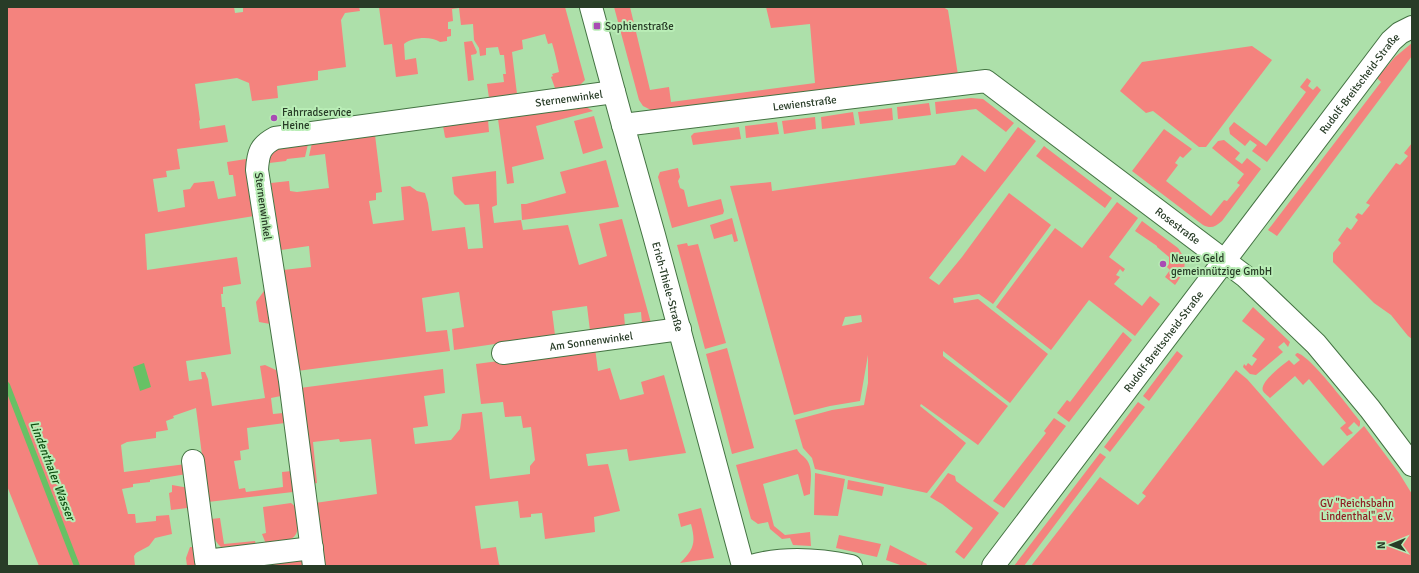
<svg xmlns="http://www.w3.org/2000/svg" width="1419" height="573" font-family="Signika,sans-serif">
	<rect width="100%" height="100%" fill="#ade0aa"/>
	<path fill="#f4837e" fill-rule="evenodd" d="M 7,7 L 234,7 L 235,13 L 243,12 L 243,7 L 359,7 L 360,11 L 345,13 L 341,20 L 346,67 L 318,71 L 318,80 L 277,86 L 278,98 L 252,101 L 249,83 L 237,78 L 195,84 L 200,120 L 199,121 L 200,129 L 225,125 L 228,142 L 177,149 L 180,169 L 166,171 L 167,177 L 153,179 L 158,212 L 185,207 L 183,190 L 190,189 L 194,183 L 214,181 L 218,199 L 236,196 L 233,175 L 229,175 L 227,162 L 246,159 L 254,216 L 145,234 L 147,270 L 237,257 L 241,284 L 223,287 L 223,294 L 221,294 L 222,307 L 225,307 L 231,354 L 186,361 L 189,381 L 202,379 L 201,372 L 205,372 L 208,379 L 212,406 L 265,398 L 260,366 L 265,365 L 278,371 L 281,396 L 271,398 L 273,414 L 283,413 L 285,423 L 247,428 L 249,449 L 240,451 L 241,460 L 234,461 L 239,489 L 245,488 L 246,492 L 283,487 L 282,472 L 292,471 L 293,492 L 208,502 L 196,408 L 173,416 L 174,418 L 166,421 L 168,430 L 156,432 L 156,438 L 127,442 L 121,445 L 124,472 L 186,464 L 187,474 L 150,480 L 150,482 L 133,484 L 133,487 L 122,489 L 128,514 L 135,514 L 136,523 L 156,521 L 156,516 L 169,515 L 172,534 L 155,538 L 149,546 L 136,553 L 134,556 L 135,566 L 39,566 L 7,486 Z
		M 379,7 L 565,7 L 585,80 L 580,85 L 555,88 L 551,77 L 553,76 L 552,74 L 559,72 C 557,62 555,53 552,43 L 548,44 L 545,34 L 522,40 L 523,49 L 512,52 L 517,94 L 489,98 L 487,84 L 504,82 L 503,74 L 506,74 L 504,55 L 500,55 L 498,47 L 486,48 L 486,55 L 480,56 L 479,48 L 474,40 L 473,24 L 461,25 L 459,8 L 452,9 L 453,21 L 448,22 L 448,29 L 451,29 L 451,36 L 447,37 L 447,41 L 440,42 C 431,36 413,37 404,44 L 405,60 L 416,58 L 418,74 L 396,77 L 392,44 L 384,45 Z
		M 614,7 L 630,7 L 650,90 L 669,87 L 671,102 L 815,83 L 810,24 L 771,28 L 766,7 L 943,7 L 948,10 L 958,75 L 652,114 L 651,110 L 643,106 L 639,100 Z
		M 472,41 L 477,52 L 476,54 L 471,55 L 474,80 L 468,81 L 464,42 Z
		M 1412,43 L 1412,56 L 1277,236 L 1268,230 L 1381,82 L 1377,78 L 1395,57 Z
		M 1252,46 L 1272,60 L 1206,147 L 1199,147 L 1153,111 L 1146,113 L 1120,91 L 1142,62 Z
		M 1307,78 L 1311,81 L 1308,86 L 1313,90 L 1317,86 L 1321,90 L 1267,162 L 1252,151 L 1257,145 L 1250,140 L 1245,146 L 1230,134 L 1229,128 L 1234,122 L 1266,146 L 1306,92 L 1300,87 Z
		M 971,98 L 983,99 L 1014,123 L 1006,132 L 976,109 L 936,114 L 935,102 Z
		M 929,103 L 931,115 L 898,119 L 897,107 Z
		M 586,107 L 593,111 L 536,126 L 544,159 L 512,167 L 514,183 L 507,184 L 498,119 Z
		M 892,108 L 893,120 L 860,124 L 858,112 Z
		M 853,112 L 855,125 L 822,129 L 821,117 Z
		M 594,116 L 603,148 L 583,154 L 574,121 Z
		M 815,117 L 816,129 L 784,134 L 782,121 Z
		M 488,120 L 489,132 L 446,138 L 445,137 L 443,126 Z
		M 777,122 L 779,134 L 746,138 L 745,126 Z
		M 739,127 L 741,139 L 693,145 L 691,136 L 694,133 Z
		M 1018,127 L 1036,141 L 929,278 L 939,285 L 962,257 L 1009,193 L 1051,225 L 993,304 L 979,294 L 953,298 L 954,303 L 978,299 L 1048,354 L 1010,403 L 943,351 L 943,356 L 1008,406 L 978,445 L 921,404 L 920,406 L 966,443 L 927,493 L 815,469 L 812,458 L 803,448 L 795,420 L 832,410 L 864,405 L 868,383 L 868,355 L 860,401 L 830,406 L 794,415 L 730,186 L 771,182 L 772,191 L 955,165 L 962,155 L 985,172 ZM 861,315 L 862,322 L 842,326 L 845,317 Z
		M 1164,129 L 1192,149 L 1183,158 L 1180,156 L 1175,163 L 1178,165 L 1166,181 L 1211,216 L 1224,200 L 1227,201 L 1240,185 L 1237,183 L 1244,174 L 1212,148 L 1218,141 L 1224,140 L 1240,153 L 1235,159 L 1242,164 L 1247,158 L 1261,169 L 1222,221 C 1215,227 1211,229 1203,225 L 1132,171 Z
		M 375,135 L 382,192 L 376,193 L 376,200 L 369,201 L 373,224 L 404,220 L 401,187 L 410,186 L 417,191 L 425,193 L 428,203 L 432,231 L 465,227 L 468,249 L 483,248 L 479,204 L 465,205 L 454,194 L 452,177 L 496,171 L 497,205 L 492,207 L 494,223 L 521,220 L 523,230 L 568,225 L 579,265 L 607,256 L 599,224 L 622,219 L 651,323 L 642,324 L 641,312 L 624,314 L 625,326 L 590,331 L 587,306 L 552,311 L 555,335 L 454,350 L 452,329 L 464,327 L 459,292 L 422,298 L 426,332 L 447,330 L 450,351 L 297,371 L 283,270 L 311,267 L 309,246 L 281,250 L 271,183 L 289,181 L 290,191 L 297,192 L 329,188 L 325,154 L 309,156 L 312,143 Z
		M 1412,143 L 1412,339 L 1408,336 L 1391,315 L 1374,303 L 1333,262 L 1333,253 L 1341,243 L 1338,240 L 1347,227 L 1351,230 L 1358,220 L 1355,217 L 1358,213 L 1362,215 L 1370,205 L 1366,203 L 1396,163 L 1400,165 L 1408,156 L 1404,153 Z
		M 308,144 L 305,157 L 287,159 L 286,161 L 269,163 L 271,154 L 278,148 Z
		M 1044,146 L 1112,198 L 1105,208 L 1036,156 Z
		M 606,160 L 619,207 L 522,220 L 521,204 L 526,204 L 566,193 L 560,172 Z
		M 678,168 L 680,177 L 678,181 L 680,188 L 684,190 L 688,207 L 721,199 L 724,211 L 723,214 L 672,228 L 658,177 L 660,172 Z
		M 1117,202 L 1138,218 L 1109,257 L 1125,269 L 1123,272 L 1120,269 L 1116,275 L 1120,277 L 1114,284 L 1142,306 L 1150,296 L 1160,304 L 1135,336 L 1089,300 L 1051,350 L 996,307 L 1055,228 L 1082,248 Z
		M 732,218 L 738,241 L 734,242 L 732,234 L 714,239 L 710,225 Z
		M 1142,221 L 1178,248 C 1189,263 1185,271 1175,285 L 1165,277 L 1170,270 L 1167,267 L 1169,264 L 1169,257 L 1157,247 L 1157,246 L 1135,231 Z
		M 687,243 L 688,246 L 698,244 L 726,343 L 705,349 L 677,245 Z
		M 269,284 L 276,325 L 259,322 L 256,302 Z
		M 1253,307 L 1290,342 L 1288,347 L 1284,342 L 1278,347 L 1283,352 L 1256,375 L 1250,374 L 1243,367 L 1244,364 L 1246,366 L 1248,363 L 1252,366 L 1257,359 L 1252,356 L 1265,339 L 1242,321 Z
		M 1123,332 L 1132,340 L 1069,422 L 1057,413 L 1067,400 L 1070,402 Z
		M 595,348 L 598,371 L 610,368 L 620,400 L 644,394 L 641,382 L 664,375 L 686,453 L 629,461 L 627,449 L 586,454 L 588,466 L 608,464 L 620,511 L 594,517 L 595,532 L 545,539 L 542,513 L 531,514 L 531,517 L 520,518 L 518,501 L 475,506 L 481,549 L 496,547 L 499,564 L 501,566 L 324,566 L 315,503 L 377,494 L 371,439 L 340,442 L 339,439 L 313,442 L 317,483 L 312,484 L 300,388 L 443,369 L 445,393 L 424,396 L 428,426 L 413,428 L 415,444 L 451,440 L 460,429 L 462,414 L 482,412 L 490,479 L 530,474 L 530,466 L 535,460 L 531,427 L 523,428 L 521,416 L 505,417 L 503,402 L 481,404 L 476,364 Z
		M 727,348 L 754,448 L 732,454 L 706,354 Z
		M 1177,351 L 1183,356 L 1149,401 L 1143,396 Z
		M 1297,353 C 1310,355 1350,409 1360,421 L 1360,425 L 1359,427 L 1354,422 L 1348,428 L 1353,433 L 1347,436 L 1340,428 L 1346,423 L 1309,379 L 1303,385 L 1295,376 L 1270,398 C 1268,396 1264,393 1263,391 C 1259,382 1283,365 1289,360 L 1294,365 L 1300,360 L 1295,355 Z
		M 1236,370 L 1247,379 L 1323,466 L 1364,426 L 1399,473 L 1412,494 L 1412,566 L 1031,566 L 1100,477 L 1138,505 L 1146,496 L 1142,493 Z
		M 1138,402 L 1145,407 L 1110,452 L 1104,447 Z
		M 1054,418 L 1066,426 L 1004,508 L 993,501 L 1046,433 L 1044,431 Z
		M 797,449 C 799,454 803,455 806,459 C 814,468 810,483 810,494 L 804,496 L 798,474 L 763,484 L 774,526 L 785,535 L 810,532 L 811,546 L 793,545 L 790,538 L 782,539 L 770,529 L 768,522 L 758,524 L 751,519 L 736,465 Z
		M 1100,453 L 1106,457 L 1024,566 L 1014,566 Z
		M 815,473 L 845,479 L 838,516 L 814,515 Z
		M 948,473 L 955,476 L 956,481 L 999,513 L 964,559 L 955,552 L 973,528 L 942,504 L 930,497 Z
		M 848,480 L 884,487 L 882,496 L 847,489 Z
		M 172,485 L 189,488 L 189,516 L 187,508 L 171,510 L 169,493 L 172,492 Z
		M 291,503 L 297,508 C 300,541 297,539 266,544 L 262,534 L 266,533 L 263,507 Z
		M 701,508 L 714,558 L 680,563 C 694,549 696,543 691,524 L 681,527 L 678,514 Z
		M 220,518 L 224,544 L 255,541 L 256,545 L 221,547 C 212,539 212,530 211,519 Z
		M 839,535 L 881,544 L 877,557 L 836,548 Z
		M 890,545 L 927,564 L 926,566 L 903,566 L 886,560 Z
		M 190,547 L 196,547 L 198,566 L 187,566 L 186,558 Z
		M 299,559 L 303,561 L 305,566 L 243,566 Z"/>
	<path fill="#67c165" d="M 144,363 L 151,387 L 140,391 L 133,367 Z"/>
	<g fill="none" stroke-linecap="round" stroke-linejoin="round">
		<path stroke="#67c165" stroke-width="6" d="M 7,385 L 77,566"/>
		<defs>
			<g id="street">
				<path id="s1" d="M 591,7 L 623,125 L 654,235 L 743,566"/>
				<path id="s2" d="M 623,125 L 986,81 L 1246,277 L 1316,344 L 1370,409 L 1412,465"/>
				<path id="s3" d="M 503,353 L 680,329"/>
				<path d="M 193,461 L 206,561 L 312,548"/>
				<path id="s4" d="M 314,566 L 290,381 L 257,170 C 258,153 260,146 275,138 L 614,92"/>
				<path d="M 751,566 C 783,557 818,559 851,566"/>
				<path id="s5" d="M 993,566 L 1391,41 L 1400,33 L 1412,27"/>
			</g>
		</defs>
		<use href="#street" stroke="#447343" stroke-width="24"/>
		<use href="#street" stroke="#fff" stroke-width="22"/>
	</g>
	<g fill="#a94bb4" stroke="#b9edb6" stroke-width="1.5">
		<rect x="593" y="22" width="8" height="8" rx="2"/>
		<circle cx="274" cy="118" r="4"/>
		<circle cx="1163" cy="264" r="4"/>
	</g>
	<g text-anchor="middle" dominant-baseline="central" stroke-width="4" stroke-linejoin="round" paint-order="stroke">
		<g font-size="11" fill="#283c27" stroke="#b9edb6" text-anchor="start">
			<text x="605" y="26">Sophienstraße</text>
			<text x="282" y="112">Fahrradservice<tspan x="282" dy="13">Heine</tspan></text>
			<text x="1171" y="258">Neues Geld<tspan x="1171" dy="13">gemeinnützige GmbH</tspan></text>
		</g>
		<g font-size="11" fill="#283c27" stroke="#b9edb6">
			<text stroke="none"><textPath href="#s5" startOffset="606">Rudolf-Breitscheid-Straße</textPath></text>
			<text stroke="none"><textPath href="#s4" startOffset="736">Sternenwinkel</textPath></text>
			<text stroke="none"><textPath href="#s2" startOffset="183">Lewienstraße</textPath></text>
			<text transform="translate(263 206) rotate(82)">Sternenwinkel</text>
			<text stroke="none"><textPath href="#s2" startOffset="606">Rosestraße</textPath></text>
			<text stroke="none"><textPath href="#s1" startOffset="290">Erich-Thiele-Straße</textPath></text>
			<text stroke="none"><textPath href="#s3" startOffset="89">Am Sonnenwinkel</textPath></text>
			<text stroke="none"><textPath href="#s5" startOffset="282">Rudolf-Breitscheid-Straße</textPath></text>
		</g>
		<g font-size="11" fill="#901f25" stroke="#b9edb6">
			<text x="1357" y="503">GV "Reichsbahn<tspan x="1357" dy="13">Lindenthal" e.V.</tspan></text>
		</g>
		<g font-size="12" font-style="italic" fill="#0b4c0e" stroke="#b9edb6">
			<text transform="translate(52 471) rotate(69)">Lindenthaler Wasser</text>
		</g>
	</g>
	<rect width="1419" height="573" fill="none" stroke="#283c27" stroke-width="16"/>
	<g transform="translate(1391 545) rotate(269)" stroke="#b9edb6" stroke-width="3" paint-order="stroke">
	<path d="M0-3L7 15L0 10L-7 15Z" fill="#283c27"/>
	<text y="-6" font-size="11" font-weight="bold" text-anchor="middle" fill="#283c27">N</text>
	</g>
</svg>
